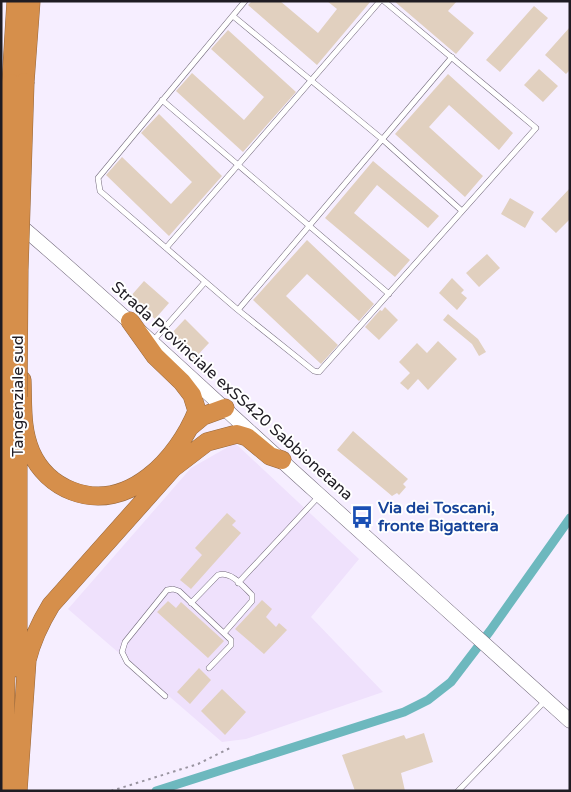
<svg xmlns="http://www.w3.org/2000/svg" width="571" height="792" font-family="'Varela Round',sans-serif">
	<rect width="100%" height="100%" fill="#f6eeff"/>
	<path fill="#efe1fc" d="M 235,443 L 359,559 L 311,617 L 383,692 L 246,739 L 222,742 L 68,609 L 191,468 Z"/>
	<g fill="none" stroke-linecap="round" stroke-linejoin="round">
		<path stroke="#6db8be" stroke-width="9" d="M 156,791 L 404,712 L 428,700 L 451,682 L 490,631 L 570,518"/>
	</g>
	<path fill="#e1d0bf" d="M 252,1 L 280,1 L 318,33 L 337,9 L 327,1 L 371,1 L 317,65 L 248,5 Z
		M 394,1 L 457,1 L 448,11 L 474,33 L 456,54 Z
		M 534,6 L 548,18 L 500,72 L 486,60 Z
		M 570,27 L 570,70 L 566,74 L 545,55 Z
		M 228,30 L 296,92 L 243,152 L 176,91 L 192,73 L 244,120 L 264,97 L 211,49 Z
		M 539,69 L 558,86 L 543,102 L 524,85 Z
		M 448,74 L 513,133 L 499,150 L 449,105 L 429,127 L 483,176 L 465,197 L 395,134 Z
		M 159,114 L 222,176 L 169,236 L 106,175 L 122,157 L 171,204 L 192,182 L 141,133 Z
		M 373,161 L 439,216 L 428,228 L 377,185 L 354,213 L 410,260 L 395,277 L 325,218 Z
		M 570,188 L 570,219 L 556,233 L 541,219 Z
		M 510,198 L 534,212 L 525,228 L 501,214 Z
		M 307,240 L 374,304 L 359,321 L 307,274 L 286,296 L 338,345 L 321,364 L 253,300 Z
		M 487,254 L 500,268 L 479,287 L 466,273 Z
		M 452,278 L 464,290 L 461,293 L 467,298 L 457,310 L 439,293 Z
		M 144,281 L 169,303 L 155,319 L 130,297 Z
		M 385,307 L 398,320 L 379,340 L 365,327 L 380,310 L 382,311 Z
		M 448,314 L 478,339 L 486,352 L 479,356 L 472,344 L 443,320 Z
		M 185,319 L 209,343 L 194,359 L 170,335 Z
		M 438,341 L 457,359 L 428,390 L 418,379 L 408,390 L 400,383 L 410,373 L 399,362 L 417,343 L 427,353 Z
		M 353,431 L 408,479 L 403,484 L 406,487 L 399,495 L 397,493 L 392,496 L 337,450 Z
		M 227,513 L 236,521 L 232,525 L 241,533 L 191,589 L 180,580 L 202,555 L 195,548 Z
		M 262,600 L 272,609 L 266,617 L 276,627 L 279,623 L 287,630 L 264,654 L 235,629 Z
		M 168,601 L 176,608 L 181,602 L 224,641 L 208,658 L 157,612 Z
		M 199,668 L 211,680 L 190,704 L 177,692 Z
		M 222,689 L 246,712 L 225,735 L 201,711 Z
		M 424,733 L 433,762 L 401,773 L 405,791 L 355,791 L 342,755 L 404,735 L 406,739 Z"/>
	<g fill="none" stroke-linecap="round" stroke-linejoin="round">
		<defs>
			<path id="lane" d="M 245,1 L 98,178 L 100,191 L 238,310 L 314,371 L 319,372 L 536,128 L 384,1
				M 233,16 L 382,139 L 462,211
				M 162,100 L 389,294
				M 166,248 L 380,1
				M 238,310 L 452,57
				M 153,341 L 205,282
				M 238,583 L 320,495
				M 191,603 L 218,575 C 231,571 243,586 252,595 L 252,601 L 224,633
				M 165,696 L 127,662 L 122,652 L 125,642 L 167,590 L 173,589 L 179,591 L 231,640 L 231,645 L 209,668
				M 458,791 L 546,700"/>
			<path id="secondary" d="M 15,221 C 118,308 215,401 315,491 C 400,567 485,645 570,721"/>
			<path id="highway" d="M 25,82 L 31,1
				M 11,83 L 16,1
				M 22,380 C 23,405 21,429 31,452 C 39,470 54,484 72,491 C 129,513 178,458 197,411 L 192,395 L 182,382 L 155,356 L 130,321
				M 191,426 L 203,416 L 225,408
				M 18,429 L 18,668
				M 4,791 L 6,666 L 4,396
				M 18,791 L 27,660 C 32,640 40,623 51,605 L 173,468 L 207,442 L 237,434 L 247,437 L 270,456 L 282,460"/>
		</defs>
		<use href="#lane" stroke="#72697b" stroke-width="6"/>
		<use href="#secondary" stroke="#72697b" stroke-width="15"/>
		<use href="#highway" stroke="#96673d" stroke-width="19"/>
		<path stroke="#9994a0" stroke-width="2" stroke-dasharray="2.5 4" stroke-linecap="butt" d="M 111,791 L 198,764 L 232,747"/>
		<use href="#lane" stroke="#fff" stroke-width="5"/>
		<use href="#secondary" stroke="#fff" stroke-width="14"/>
		<use href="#highway" stroke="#d68f4b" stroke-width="18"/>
		<defs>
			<path id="highway-bridge" d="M 4,396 L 11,83
				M 18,397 L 19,270 L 25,82"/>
		</defs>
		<use href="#highway-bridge" stroke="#96673d" stroke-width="19" stroke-linecap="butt"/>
		<use href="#highway-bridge" stroke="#d68f4b" stroke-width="18"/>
	</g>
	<defs>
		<symbol id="bus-bare" viewBox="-9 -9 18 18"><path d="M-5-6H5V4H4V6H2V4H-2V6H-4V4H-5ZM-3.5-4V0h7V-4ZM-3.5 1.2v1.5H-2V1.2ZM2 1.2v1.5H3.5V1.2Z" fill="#1a4fb4" stroke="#fff" stroke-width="2.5" paint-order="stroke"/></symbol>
	</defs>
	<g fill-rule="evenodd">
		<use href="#bus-bare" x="346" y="501" width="32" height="32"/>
	</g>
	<g text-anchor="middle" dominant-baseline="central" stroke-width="4" stroke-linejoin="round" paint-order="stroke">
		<g font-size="16" fill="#1f1c23" stroke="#fff">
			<text transform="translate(232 391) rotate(42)">Strada Provinciale exSS420 Sabbionetana</text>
			<text transform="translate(18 396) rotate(-90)">Tangenziale sud</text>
		</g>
		<g font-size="16" font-weight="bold" fill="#164399" stroke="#fff" text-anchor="start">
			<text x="378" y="508">Via dei Toscani,<tspan x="378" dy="18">fronte Bigattera</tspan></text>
		</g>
	</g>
	<rect width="571" height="792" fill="none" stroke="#1f1c23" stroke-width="5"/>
</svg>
